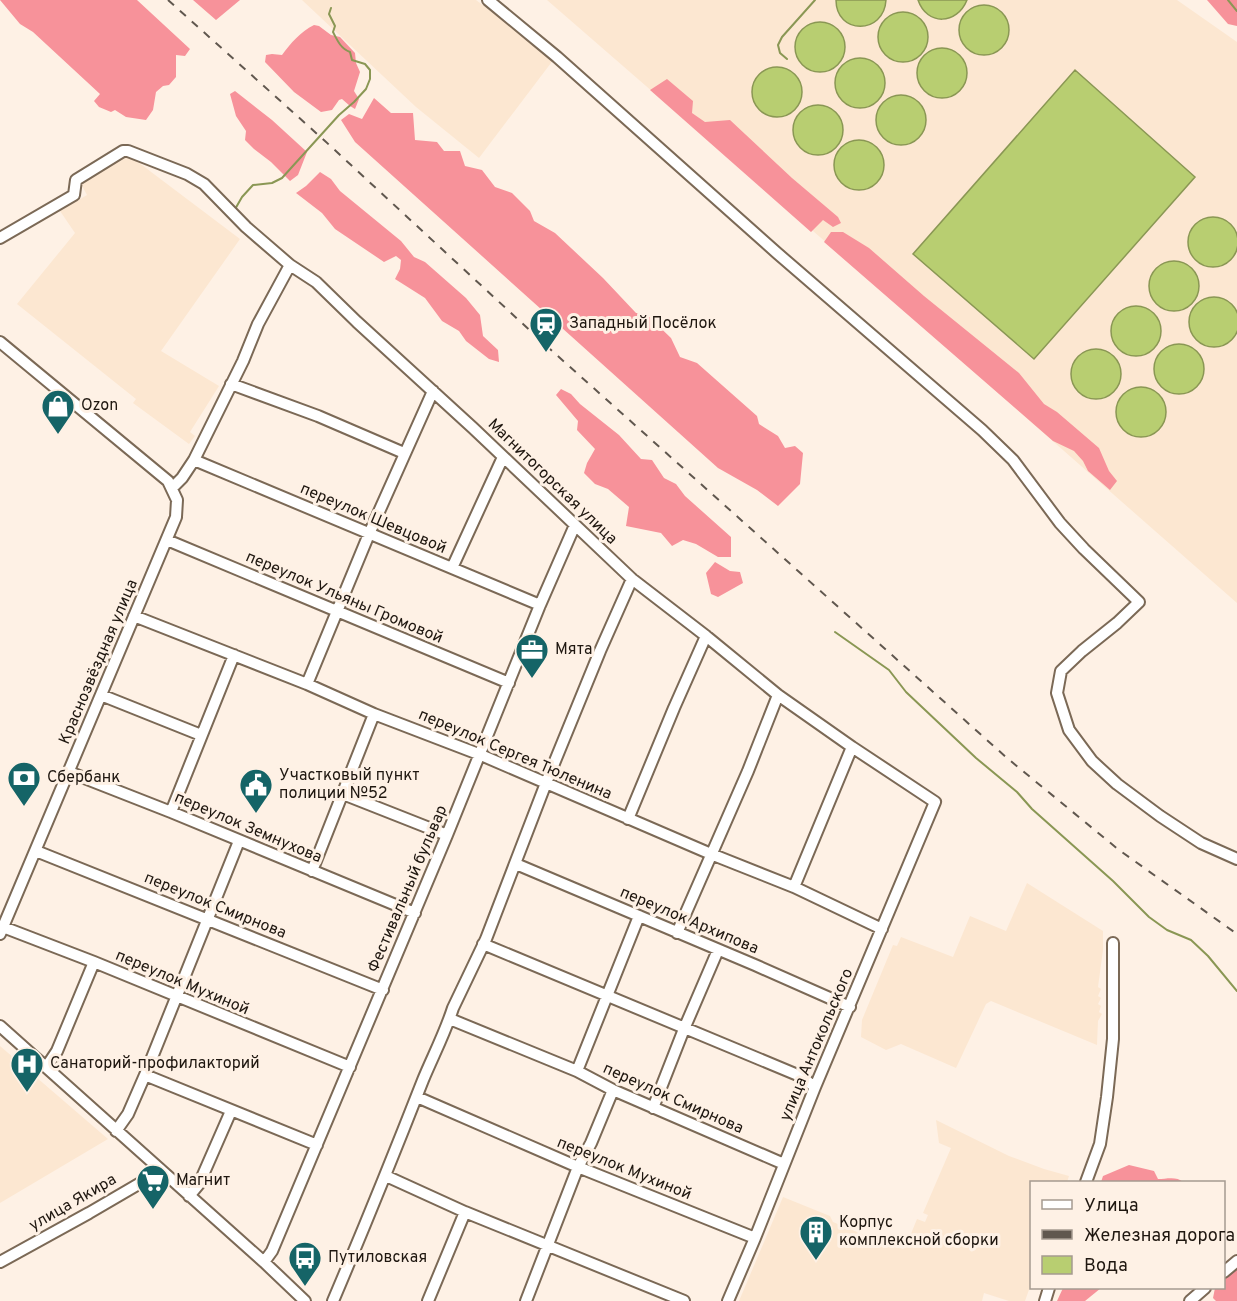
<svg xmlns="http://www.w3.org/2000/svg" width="1237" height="1301" font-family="Overpass,sans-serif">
	<rect width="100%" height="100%" fill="#fef1e5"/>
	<path fill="#fce7d1" d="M 302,0 L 476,0 L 554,59 L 479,158 L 416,107 Z
		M 547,0 L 1177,0 L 1237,42 L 1237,603 L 866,277 Z
		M 126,153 L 240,239 L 161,351 L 219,386 L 190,432 L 195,436 L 189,444 L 133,403 L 136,399 L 17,304 L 75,233 L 60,211 L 87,195 L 80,182 L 116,162 L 121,161 Z
		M 1027,883 L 1103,931 L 1103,950 L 1098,987 L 1101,989 L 1098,996 L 1101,998 L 1098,1004 L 1101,1006 L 1099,1012 L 1102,1014 L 1098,1021 L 1097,1045 L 991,1001 L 986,1004 L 956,1068 L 901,1044 L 886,1050 L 861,1037 L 862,1020 L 893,945 L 897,946 L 901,937 L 953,957 L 970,916 L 1006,931 Z
		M 0,1046 L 108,1139 L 0,1203 Z
		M 936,1120 L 1009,1156 L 1044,1169 L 1069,1176 L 1067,1182 L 1032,1182 L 1031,1284 L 1025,1301 L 1009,1301 L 984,1293 L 982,1301 L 739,1301 L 783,1197 L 830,1216 L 833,1222 L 891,1246 L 893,1245 L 903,1249 L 906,1246 L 917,1219 L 925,1222 L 928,1215 L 923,1213 L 951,1148 L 939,1143 Z"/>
	<path fill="#f7929a" d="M 0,0 L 137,0 L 190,49 L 185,56 L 176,55 L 176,77 L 169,85 L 163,86 L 156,92 L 153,110 L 146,120 L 126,117 L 115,110 L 111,112 L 99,107 L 94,101 L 100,94 L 33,32 L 20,24 Z
		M 193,0 L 240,0 L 216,20 Z
		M 1207,0 L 1237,0 L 1237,26 L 1228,24 Z
		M 314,25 L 319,26 L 331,35 L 340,37 L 355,53 L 356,63 L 360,72 L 354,91 L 359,99 L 355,109 L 350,106 L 342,99 L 339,100 L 332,110 L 321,112 L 294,92 L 265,62 L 266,55 L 272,54 L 282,55 C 291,43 300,32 314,25 Z
		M 667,79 L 693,101 L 692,113 L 705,122 L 730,120 L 792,178 L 838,217 L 841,223 L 833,227 L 823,220 L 811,232 L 650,90 Z
		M 235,91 L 272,120 L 307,152 L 298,175 L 290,181 L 271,162 L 254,149 L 245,140 L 246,131 L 236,116 L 230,94 Z
		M 374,98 L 391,113 L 413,113 L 415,140 L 437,142 L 444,151 L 460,151 L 465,166 L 482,170 L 495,187 L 512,193 L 530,211 L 534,221 L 555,233 L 603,278 L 636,313 L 645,313 L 671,338 L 680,357 L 697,363 L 757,416 L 759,424 L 778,436 L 785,448 L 795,446 L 803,453 L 800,484 L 778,506 L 757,490 L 718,468 L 355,142 L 341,120 L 349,114 L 362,119 Z
		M 320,172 L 331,179 L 340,191 L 401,241 L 414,257 L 425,262 L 466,298 L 480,315 L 483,336 L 498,350 L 499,362 L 489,359 L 466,341 L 459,331 L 442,321 L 425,298 L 395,279 L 400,269 L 401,260 L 396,256 L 384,262 L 335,229 L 322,213 L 296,193 L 306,186 Z
		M 831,232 L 843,232 L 869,248 L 924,296 L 1019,373 L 1044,404 L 1057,412 L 1099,448 L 1109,471 L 1117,481 L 1110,490 L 1088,471 L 1083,461 L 1074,451 L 1053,441 L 824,242 Z
		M 561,389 L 571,394 L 580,404 L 619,435 L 641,459 L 652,460 L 664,478 L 676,484 L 685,496 L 731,537 L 731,557 L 718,557 L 696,544 L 683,540 L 672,546 L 661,533 L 626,526 L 629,507 L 608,489 L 595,484 L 584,473 L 587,463 L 595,449 L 577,430 L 578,421 L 556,395 Z
		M 715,562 L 730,571 L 740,572 L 743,583 L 718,597 L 711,594 L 706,573 Z
		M 1129,1165 L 1154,1171 L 1158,1179 C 1166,1179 1177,1176 1183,1182 L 1101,1182 L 1103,1176 Z
		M 1237,1268 L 1237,1301 L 1216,1301 L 1213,1298 L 1215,1288 L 1224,1288 L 1224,1279 Z
		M 1063,1288 L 1101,1288 L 1085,1301 L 1057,1301 Z"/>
	<path fill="#b8ce71" stroke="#8a9754" stroke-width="1.5" d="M 836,0 L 886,0 C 884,35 836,35 836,0 Z
		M 918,0 L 967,0 C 957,25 927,26 918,0 Z
		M959 30a25 25 0 1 1 50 0a25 25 0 1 1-50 0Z
		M878 37a25 25 0 1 1 50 0a25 25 0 1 1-50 0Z
		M795 47a25 25 0 1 1 50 0a25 25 0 1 1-50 0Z
		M917 73a25 25 0 1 1 50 0a25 25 0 1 1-50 0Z
		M835 83a25 25 0 1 1 50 0a25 25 0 1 1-50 0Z
		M752 92a25 25 0 1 1 50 0a25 25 0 1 1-50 0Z
		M 1075,70 L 1195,177 L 1034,359 L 913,254 Z
		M876 120a25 25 0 1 1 50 0a25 25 0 1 1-50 0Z
		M793 130a25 25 0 1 1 50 0a25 25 0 1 1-50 0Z
		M834 165a25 25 0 1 1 50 0a25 25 0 1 1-50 0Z
		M1188 242a25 25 0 1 1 50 0a25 25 0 1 1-50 0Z
		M1149 286a25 25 0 1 1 50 0a25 25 0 1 1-50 0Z
		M1189 322a25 25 0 1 1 50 0a25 25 0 1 1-50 0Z
		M1111 331a25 25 0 1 1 50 0a25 25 0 1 1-50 0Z
		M1154 369a25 25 0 1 1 50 0a25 25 0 1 1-50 0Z
		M1071 374a25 25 0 1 1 50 0a25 25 0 1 1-50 0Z
		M1116 412a25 25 0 1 1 50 0a25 25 0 1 1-50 0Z"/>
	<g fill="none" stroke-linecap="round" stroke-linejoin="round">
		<path stroke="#8a9754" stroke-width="2" d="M 1228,0 L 1237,11
			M 787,59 L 780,53 L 778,45 L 782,37 L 815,0
			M 234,211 L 242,197 L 253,185 L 272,183 L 282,178 L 339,115 L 354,102 L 366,89 L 370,79 L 370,70 L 365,64 L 352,60 L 350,52 C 341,49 337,40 333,32 L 335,26 L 329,14 L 331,8
			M 835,632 L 889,670 L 906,692 L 976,758 L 1017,792 L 1032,809 L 1113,881 L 1149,917 L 1167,930 L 1191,940 L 1208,956 L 1237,991"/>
		<defs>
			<path id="minor" d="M 488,0 L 557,57 L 777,253 L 982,430 L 1013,460 L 1060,523 L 1084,549 L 1139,602 L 1117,623 L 1082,651 L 1061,671 L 1057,693 L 1069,730 L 1092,761 L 1117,784 L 1160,816 L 1201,843 L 1237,859
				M 0,238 L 74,195 L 76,180 L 123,151 L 128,151 L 187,174 L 204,184 L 246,227 L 290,265 L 316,282 L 357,322 L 473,428 L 632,579 L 706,636 L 778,695 L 852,747 L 935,802 L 815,1087 L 755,1238 L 728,1301
				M 0,342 L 168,481 L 177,500 L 176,517 L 0,934
				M 231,384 L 318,416 L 404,453
				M 194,460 L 540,605
				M 172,488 L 182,478 L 194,460 L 243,361 L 258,324 L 290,265
				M 167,540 L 509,683
				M 452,568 L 503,457
				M 134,616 L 307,684 L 374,714 L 481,755 L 711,854 L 794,887 L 882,929
				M 307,684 L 369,534 L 433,391
				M 101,695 L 201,735
				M 69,772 L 171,812 L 415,913
				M 343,794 L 447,835
				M 171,812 L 234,655
				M 628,819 L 674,708 L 706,636
				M 36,851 L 383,990
				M 516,864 L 755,965 L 850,1007
				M 312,871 L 374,714
				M 794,887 L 852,747
				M 3,927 L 94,962 L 350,1067
				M 677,933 L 748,771 L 778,695
				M 483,944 L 800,1076 L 815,1087
				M 450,1019 L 577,1071 L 613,1090 L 784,1164
				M 0,1026 L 264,1262 L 305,1301
				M 47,1066 L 57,1051 L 94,962
				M 577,1071 L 639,916
				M 145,1075 L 317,1145
				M 417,1097 L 578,1167 L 755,1238
				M 653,1108 L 684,1029 L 718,950
				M 116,1131 L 128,1114 L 145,1075 L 239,841
				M 386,1176 L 465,1212 L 684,1301
				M 1086,1182 L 1100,1144 L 1107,1097 L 1113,1039 L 1113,943
				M 189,1196 L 199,1184 L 231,1111
				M 0,1262 L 89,1213 L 149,1178 L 160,1169
				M 264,1262 L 272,1251 L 447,835 L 540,605 L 575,525
				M 1224,1272 L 1237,1261
				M 333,1301 C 364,1228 394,1154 423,1080 C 433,1056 445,1033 453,1008 L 486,939 L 546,783 L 600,651 L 632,579
				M 428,1301 L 465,1212
				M 526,1301 L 578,1167 L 591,1143 L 613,1090
				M 1045,1301 L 1049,1288
				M 1190,1301 L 1205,1288"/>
		</defs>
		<use href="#minor" stroke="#7b6956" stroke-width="14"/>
		<use href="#minor" stroke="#fff" stroke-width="10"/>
		<path stroke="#60574e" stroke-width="2" stroke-dasharray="8 8" stroke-linecap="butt" d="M 168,0 L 325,141 L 550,349 L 1007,758 L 1119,850 L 1237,934"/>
	</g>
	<defs>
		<symbol id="station-pin" viewBox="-11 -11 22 30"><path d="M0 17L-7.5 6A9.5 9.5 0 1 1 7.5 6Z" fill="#156467" stroke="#fef1e5"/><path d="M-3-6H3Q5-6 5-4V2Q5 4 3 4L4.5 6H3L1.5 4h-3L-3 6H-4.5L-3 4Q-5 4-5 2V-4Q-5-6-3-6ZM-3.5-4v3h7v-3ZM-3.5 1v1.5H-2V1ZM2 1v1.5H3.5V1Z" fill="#fff"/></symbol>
		<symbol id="shop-pin" viewBox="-11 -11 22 30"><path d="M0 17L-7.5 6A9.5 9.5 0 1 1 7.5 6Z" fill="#156467" stroke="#fef1e5"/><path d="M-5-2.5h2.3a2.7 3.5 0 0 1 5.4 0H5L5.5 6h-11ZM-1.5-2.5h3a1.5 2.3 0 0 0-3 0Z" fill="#fff"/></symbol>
		<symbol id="office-pin" viewBox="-11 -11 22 30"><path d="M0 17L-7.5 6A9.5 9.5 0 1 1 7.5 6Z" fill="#156467" stroke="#fef1e5"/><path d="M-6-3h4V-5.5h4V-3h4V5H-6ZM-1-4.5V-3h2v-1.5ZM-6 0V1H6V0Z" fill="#fff"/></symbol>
		<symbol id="bank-pin" viewBox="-11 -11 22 30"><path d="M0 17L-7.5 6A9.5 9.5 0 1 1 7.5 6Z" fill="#156467" stroke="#fef1e5"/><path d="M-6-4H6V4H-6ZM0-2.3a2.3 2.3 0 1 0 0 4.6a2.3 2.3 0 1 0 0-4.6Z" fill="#fff"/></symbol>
		<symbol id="civic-pin" viewBox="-11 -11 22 30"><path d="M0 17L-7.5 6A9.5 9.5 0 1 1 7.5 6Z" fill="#156467" stroke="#fef1e5"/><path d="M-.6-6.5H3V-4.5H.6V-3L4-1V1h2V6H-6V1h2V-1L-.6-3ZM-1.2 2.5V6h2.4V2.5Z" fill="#fff"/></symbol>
		<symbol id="hospital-pin" viewBox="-11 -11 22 30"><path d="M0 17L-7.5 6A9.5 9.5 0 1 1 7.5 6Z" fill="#156467" stroke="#fef1e5"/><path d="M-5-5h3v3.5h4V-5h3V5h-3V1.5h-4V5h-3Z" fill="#fff"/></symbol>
		<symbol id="supermarket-pin" viewBox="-11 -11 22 30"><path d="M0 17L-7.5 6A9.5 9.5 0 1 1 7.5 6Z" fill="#156467" stroke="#fef1e5"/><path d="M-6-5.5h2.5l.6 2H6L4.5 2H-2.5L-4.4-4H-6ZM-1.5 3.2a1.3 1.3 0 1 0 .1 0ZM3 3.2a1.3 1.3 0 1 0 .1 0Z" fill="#fff"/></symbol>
		<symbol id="building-pin" viewBox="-11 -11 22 30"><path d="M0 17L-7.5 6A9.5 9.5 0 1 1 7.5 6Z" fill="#156467" stroke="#fef1e5"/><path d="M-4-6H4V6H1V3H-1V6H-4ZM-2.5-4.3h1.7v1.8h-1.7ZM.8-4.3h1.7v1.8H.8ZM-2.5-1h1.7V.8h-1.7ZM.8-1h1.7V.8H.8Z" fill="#fff"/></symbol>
		<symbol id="bus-pin" viewBox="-11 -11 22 30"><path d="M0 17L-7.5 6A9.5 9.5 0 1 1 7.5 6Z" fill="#156467" stroke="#fef1e5"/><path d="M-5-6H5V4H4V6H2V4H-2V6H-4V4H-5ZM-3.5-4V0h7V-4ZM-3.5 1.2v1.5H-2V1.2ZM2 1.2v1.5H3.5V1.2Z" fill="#fff"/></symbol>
	</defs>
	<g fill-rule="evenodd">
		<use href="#station-pin" x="527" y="305" width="38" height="52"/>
		<use href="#shop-pin" x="39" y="387" width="38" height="52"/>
		<use href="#office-pin" x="513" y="631" width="38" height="52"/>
		<use href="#bank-pin" x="5" y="759" width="38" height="52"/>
		<use href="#civic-pin" x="237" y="766" width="38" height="52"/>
		<use href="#hospital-pin" x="8" y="1045" width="38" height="52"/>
		<use href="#supermarket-pin" x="134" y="1162" width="38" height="52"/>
		<use href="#building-pin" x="797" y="1213" width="38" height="52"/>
		<use href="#bus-pin" x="286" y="1239" width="38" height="52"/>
	</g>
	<g text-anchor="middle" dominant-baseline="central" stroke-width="6" stroke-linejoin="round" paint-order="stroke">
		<g font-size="16" fill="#1f1710" stroke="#fef1e5" text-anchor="start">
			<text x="569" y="324">Западный Посёлок</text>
			<text x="81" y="406">Ozon</text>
			<text x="555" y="650">Мята</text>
			<text x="279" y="776">Участковый пункт<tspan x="279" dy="18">полиции №52</tspan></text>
			<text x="47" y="778">Сбербанк</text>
			<text x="50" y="1064">Cанаторий-профилакторий</text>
			<text x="176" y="1181">Магнит</text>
			<text x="839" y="1223">Корпус<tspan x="839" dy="18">комплексной сборки</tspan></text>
			<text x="328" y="1258">Путиловская</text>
		</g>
		<g font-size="16" fill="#1f1710" stroke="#fef1e5">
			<text transform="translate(552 482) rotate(44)">Магнитогорская улица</text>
			<text transform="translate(373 519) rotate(23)">переулок Шевцовой</text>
			<text transform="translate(344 598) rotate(23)">переулок Ульяны Громовой</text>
			<text transform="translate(99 662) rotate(-67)">Краснозвёздная улица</text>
			<text transform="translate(515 755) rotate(23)">переулок Сергея Тюленина</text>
			<text transform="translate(248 828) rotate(23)">переулок Земнухова</text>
			<text transform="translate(408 889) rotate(-67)">Фестивальный бульвар</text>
			<text transform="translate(215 906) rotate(22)">переулок Смирнова</text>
			<text transform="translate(689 921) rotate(23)">переулок Архипова</text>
			<text transform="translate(182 983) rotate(23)">переулок Мухиной</text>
			<text transform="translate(817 1045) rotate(-67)">улица Антокольского</text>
			<text transform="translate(673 1099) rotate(24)">переулок Смирнова</text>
			<text transform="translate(624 1169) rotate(22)">переулок Мухиной</text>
			<text transform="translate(73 1203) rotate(-30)">улица Якира</text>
		</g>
	</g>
	<rect x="1030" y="1181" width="195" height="108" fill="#fef1e5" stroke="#a59a90" stroke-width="1.5"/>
	<rect x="1042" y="1200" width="30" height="9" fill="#ffffff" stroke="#a59a90" stroke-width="1.5"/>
	<text x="1084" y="1211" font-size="18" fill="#1f1710">Улица</text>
	<rect x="1042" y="1230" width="30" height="9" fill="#60574e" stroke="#a59a90" stroke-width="1.5"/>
	<text x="1084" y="1241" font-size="18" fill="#1f1710">Железная дорога</text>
	<rect x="1042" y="1256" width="30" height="18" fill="#b8ce71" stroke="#a59a90" stroke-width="1.5"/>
	<text x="1084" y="1271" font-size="18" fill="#1f1710">Вода</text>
</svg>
